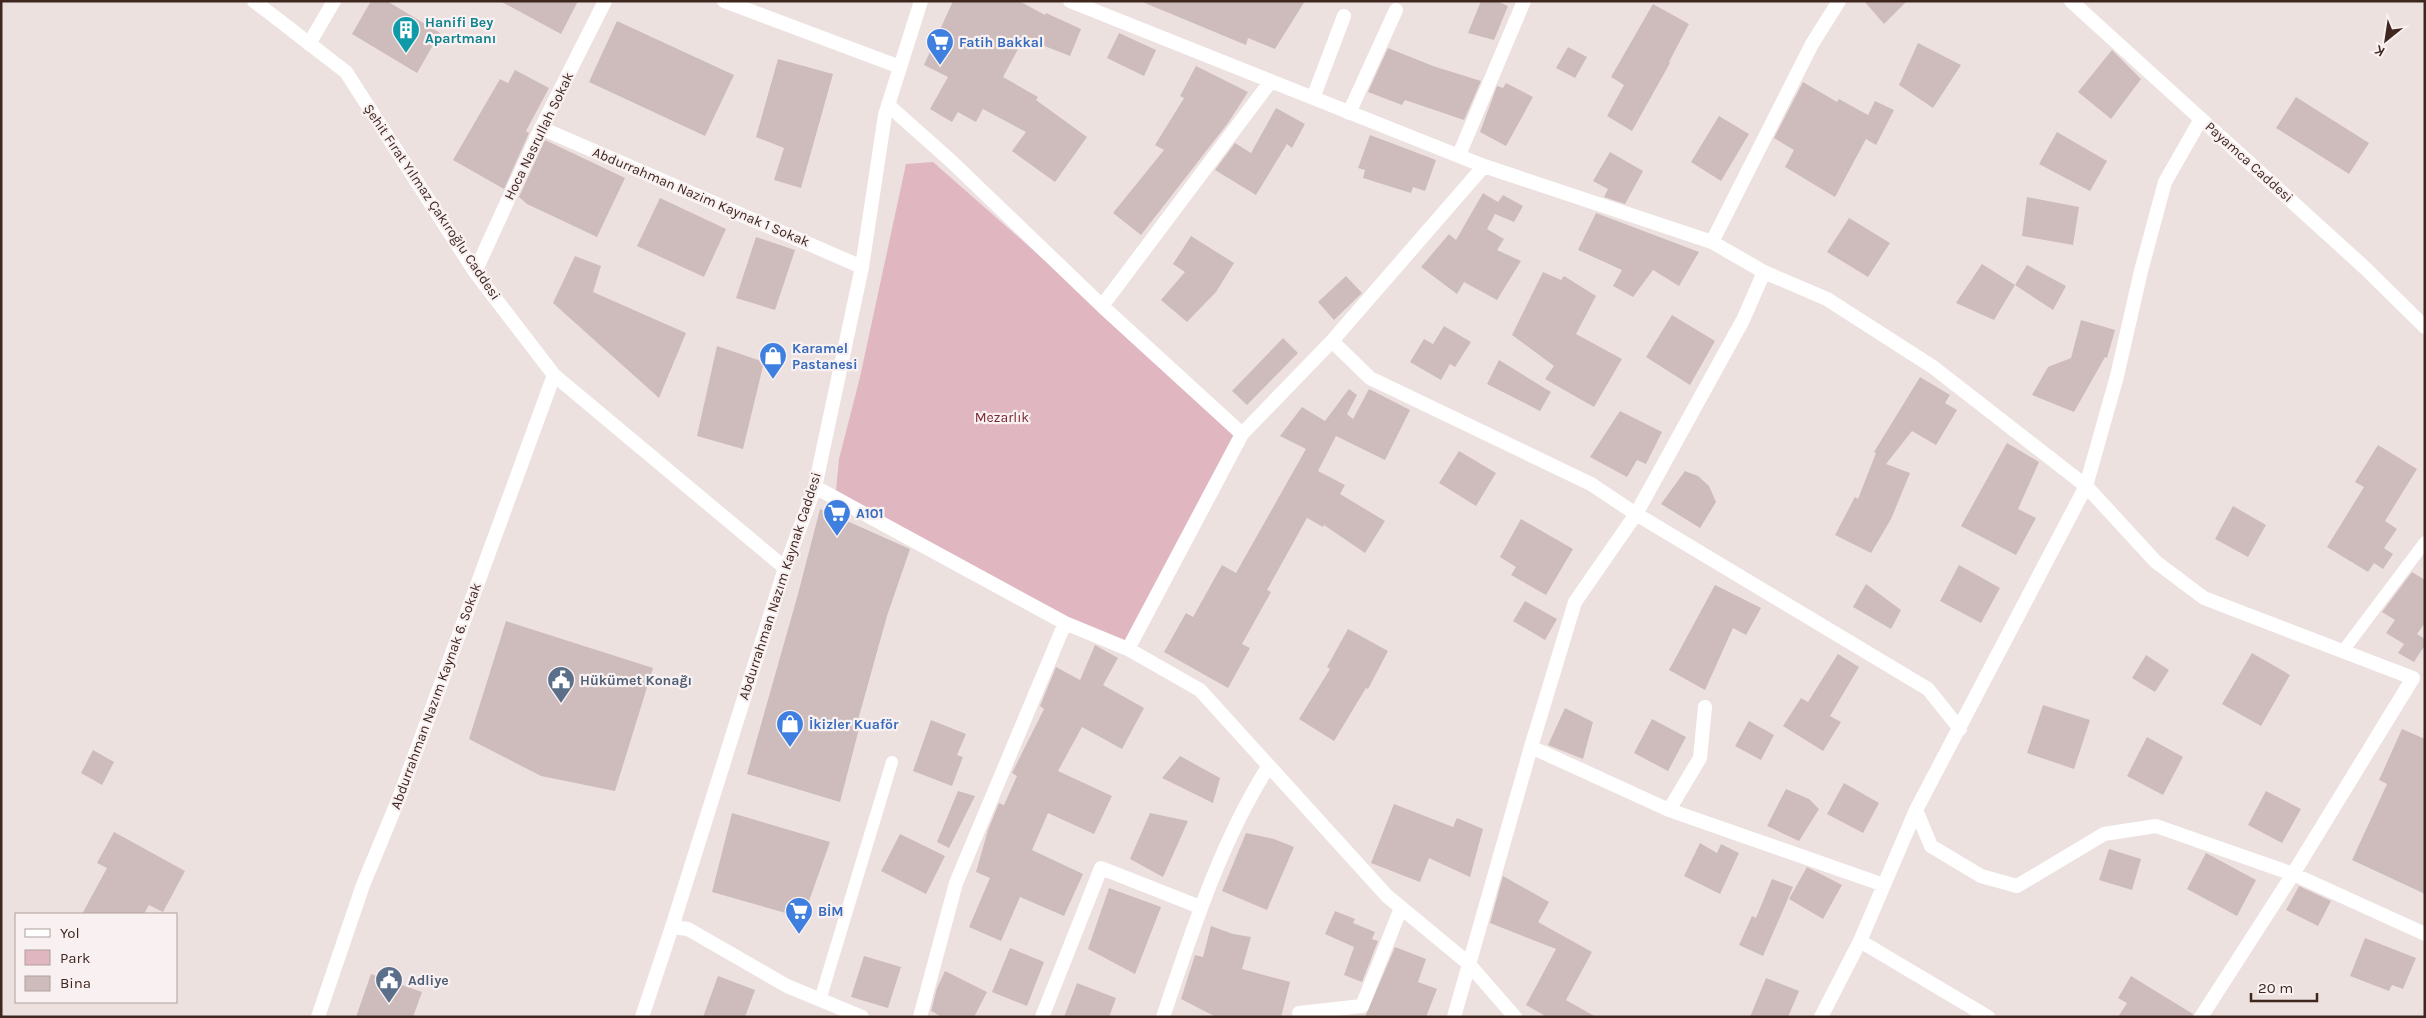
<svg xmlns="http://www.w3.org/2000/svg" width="2426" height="1018" font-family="Karla,sans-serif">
	<rect width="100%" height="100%" fill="#ede1e0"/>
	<path fill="#e0b6c1" d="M 933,162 L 1242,434 L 1128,649 L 1065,623 L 836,490 L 839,459 L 860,377 L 906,164 Z"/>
	<path fill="#cebcbc" d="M 371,1 L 387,1 L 440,33 L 417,73 L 352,34 Z
		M 500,1 L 578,1 L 561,34 Z
		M 953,1 L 1019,1 L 1045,15 L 1046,13 L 1081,29 L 1070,56 L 1024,38 L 1003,77 L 1038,97 L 1036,100 L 1087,137 L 1055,182 L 1012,151 L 1026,132 L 983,109 L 976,122 L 958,112 L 952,122 L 930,109 L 948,77 L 924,65 Z
		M 1140,1 L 1305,1 L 1275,49 L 1248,38 L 1246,45 Z
		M 1481,1 L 1497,1 L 1508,6 L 1494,40 L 1468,33 Z
		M 1864,1 L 1907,1 L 1884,24 Z
		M 1653,4 L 1689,24 L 1669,62 L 1670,63 L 1632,131 L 1607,116 L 1624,85 L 1611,77 Z
		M 617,21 L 734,75 L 705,136 L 589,82 Z
		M 1119,33 L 1156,50 L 1144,76 L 1107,58 Z
		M 1918,43 L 1961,65 L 1933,108 L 1899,85 Z
		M 1568,47 L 1587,57 L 1575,78 L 1556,68 Z
		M 1388,48 L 1433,66 L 1481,81 L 1464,120 L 1405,100 L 1402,105 L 1368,92 Z
		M 2112,50 L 2141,79 L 2111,119 L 2078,92 Z
		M 778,59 L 833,74 L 801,188 L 774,180 L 784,148 L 756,137 Z
		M 1196,66 L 1248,92 L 1228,123 L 1141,235 L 1113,213 L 1164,150 L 1155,145 L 1184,98 L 1180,96 Z
		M 515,70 L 549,88 L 526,131 L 529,133 L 504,189 L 453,160 L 500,79 L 508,83 Z
		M 1803,82 L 1837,102 L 1839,99 L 1868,115 L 1875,101 L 1894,110 L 1876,145 L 1866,139 L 1835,197 L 1785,167 L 1794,150 L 1774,138 Z
		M 1506,83 L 1533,97 L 1506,146 L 1480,132 L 1497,86 L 1503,88 Z
		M 2296,97 L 2369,143 L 2349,174 L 2276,128 Z
		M 1276,108 L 1305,124 L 1292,148 L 1287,144 L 1256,195 L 1215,170 L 1235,143 L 1251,153 Z
		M 1719,116 L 1749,134 L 1721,181 L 1691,162 Z
		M 2057,132 L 2107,161 L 2090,191 L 2039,164 Z
		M 1370,135 L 1436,160 L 1425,191 L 1413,187 L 1411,193 L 1363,178 L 1365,170 L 1358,168 Z
		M 545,140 L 625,178 L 597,237 L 527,204 L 519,197 Z
		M 1610,152 L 1643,171 L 1625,204 L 1604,197 L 1608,189 L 1593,181 Z
		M 1483,193 L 1498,202 L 1503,195 L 1523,206 L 1514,222 L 1495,214 L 1487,229 L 1504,239 L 1497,250 L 1521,261 L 1497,300 L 1464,282 L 1457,294 L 1421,267 L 1449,234 L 1456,240 Z
		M 2027,197 L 2079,207 L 2073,245 L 2022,236 Z
		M 660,198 L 726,229 L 704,277 L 637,246 Z
		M 1596,213 L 1699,252 L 1679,286 L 1653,270 L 1633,297 L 1613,286 L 1622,270 L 1578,250 Z
		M 1849,218 L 1890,243 L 1868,277 L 1827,252 Z
		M 1191,236 L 1234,263 L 1216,292 L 1187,322 L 1161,300 L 1185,272 L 1173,264 Z
		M 756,237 L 795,250 L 775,310 L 736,298 Z
		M 575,256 L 601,266 L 593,292 L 686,333 L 659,398 L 553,303 Z
		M 1982,264 L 2015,285 L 1994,320 L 1956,303 Z
		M 2027,265 L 2066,286 L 2053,310 L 2015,285 Z
		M 1543,272 L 1561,280 L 1564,276 L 1596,296 L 1576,334 L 1622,359 L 1594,407 L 1545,379 L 1554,366 L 1512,335 Z
		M 1346,276 L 1362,293 L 1334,320 L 1318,302 Z
		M 1672,315 L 1715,341 L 1690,385 L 1646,357 Z
		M 2081,320 L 2115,330 L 2107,358 L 2105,357 L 2074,412 L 2032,395 L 2048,367 L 2071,358 Z
		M 1444,326 L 1471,342 L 1455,367 L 1450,364 L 1441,380 L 1410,362 L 1424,339 L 1433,344 Z
		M 1283,338 L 1298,353 L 1247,405 L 1232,391 Z
		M 717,346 L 764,362 L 743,449 L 697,436 Z
		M 1499,360 L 1551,392 L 1540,411 L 1487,384 Z
		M 1920,377 L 1950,395 L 1945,403 L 1957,410 L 1936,445 L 1912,431 L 1886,464 L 1910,473 L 1891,519 L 1871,553 L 1835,535 L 1855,497 L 1858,499 L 1876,453 L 1874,452 Z
		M 1349,389 L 1357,395 L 1347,414 L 1353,419 L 1369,389 L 1410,410 L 1385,460 L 1336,436 L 1318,471 L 1345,485 L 1340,494 L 1385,521 L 1365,553 L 1324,525 L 1323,527 L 1307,518 L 1267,590 L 1271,592 L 1242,644 L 1250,648 L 1228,688 L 1164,652 L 1186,613 L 1193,617 L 1222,565 L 1236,573 L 1306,449 L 1280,436 L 1302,407 L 1325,421 Z
		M 1620,411 L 1662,432 L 1646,464 L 1637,460 L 1627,477 L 1590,457 Z
		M 2007,443 L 2039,462 L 2018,509 L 2036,518 L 2016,555 L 1961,526 Z
		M 2378,445 L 2417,469 L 2385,521 L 2397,529 L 2384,548 L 2393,554 L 2383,569 L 2374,563 L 2368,572 L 2327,547 L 2364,487 L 2355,482 Z
		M 1459,451 L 1496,473 L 1476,506 L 1439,483 Z
		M 1685,471 L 1698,476 L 1709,486 L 1716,502 L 1700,528 L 1661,504 Z
		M 2233,506 L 2266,525 L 2248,557 L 2215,539 Z
		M 820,509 L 910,549 L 887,616 L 858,720 L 861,721 L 840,802 L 747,774 L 798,594 Z
		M 1521,519 L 1573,549 L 1546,595 L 1511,575 L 1516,567 L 1500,557 Z
		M 1959,565 L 2000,588 L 1981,623 L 1940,601 Z
		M 2412,572 L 2425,580 L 2425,623 L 2417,634 L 2425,639 L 2425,645 L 2414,662 L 2398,653 L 2404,644 L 2386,633 L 2395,620 L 2382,612 Z
		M 1866,584 L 1901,610 L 1891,629 L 1853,607 Z
		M 1715,585 L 1761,608 L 1746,635 L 1733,628 L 1705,690 L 1669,670 Z
		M 1525,601 L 1557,619 L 1545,640 L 1513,621 Z
		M 506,621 L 653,668 L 615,791 L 541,776 L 469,739 Z
		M 1348,629 L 1388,651 L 1368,689 L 1366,688 L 1334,741 L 1299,719 L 1330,669 L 1327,667 Z
		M 1095,645 L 1118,658 L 1103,685 L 1144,708 L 1122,749 L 1082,727 L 1058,771 L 1112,796 L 1094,834 L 1048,813 L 1032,850 L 1083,874 L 1064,916 L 1020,897 L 1001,941 L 969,927 L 990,878 L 976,872 L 988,830 L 999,803 L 1004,805 L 1017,776 L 1012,773 L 1044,709 L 1040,706 L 1056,667 L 1080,680 Z
		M 2252,653 L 2290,675 L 2261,726 L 2222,704 Z
		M 1838,654 L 1859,667 L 1830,716 L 1841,722 L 1823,751 L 1783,726 L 1801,698 L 1808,702 Z
		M 2146,655 L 2169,670 L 2155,692 L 2132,678 Z
		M 2043,705 L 2090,720 L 2074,769 L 2027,753 Z
		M 1565,708 L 1593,722 L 1583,759 L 1548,745 Z
		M 1652,719 L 1686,737 L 1668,771 L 1634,753 Z
		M 931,720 L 966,734 L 957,755 L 963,757 L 952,786 L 913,771 Z
		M 1749,721 L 1774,735 L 1761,760 L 1735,746 Z
		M 2402,729 L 2425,739 L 2425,894 L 2352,860 L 2387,784 L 2379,780 Z
		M 2147,737 L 2183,757 L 2163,795 L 2127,776 Z
		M 93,750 L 114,762 L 102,785 L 81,773 Z
		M 1180,756 L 1220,778 L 1213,803 L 1162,778 Z
		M 1844,783 L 1879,803 L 1863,833 L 1827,814 Z
		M 1786,789 L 1809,799 L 1819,809 L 1799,841 L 1767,826 Z
		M 958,791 L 975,796 L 949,848 L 937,842 Z
		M 2266,791 L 2301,809 L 2282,843 L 2248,825 Z
		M 1394,804 L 1453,827 L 1457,818 L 1483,829 L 1470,877 L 1429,858 L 1420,882 L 1371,863 Z
		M 732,813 L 830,842 L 803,918 L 712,892 Z
		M 1150,813 L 1188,821 L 1163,877 L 1130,859 Z
		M 114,832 L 185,871 L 163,912 L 149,905 L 144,914 L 82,914 L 107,868 L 97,863 Z
		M 1246,833 L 1274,839 L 1294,847 L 1267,910 L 1222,891 Z
		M 900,834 L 945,856 L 926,894 L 881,871 Z
		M 1700,843 L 1717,853 L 1721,844 L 1739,853 L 1720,894 L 1684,876 Z
		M 2109,849 L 2141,859 L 2132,890 L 2099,880 Z
		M 2206,853 L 2256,880 L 2237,916 L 2187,889 Z
		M 1807,867 L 1842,885 L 1823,919 L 1789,899 Z
		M 1503,876 L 1549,902 L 1538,922 L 1592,952 L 1566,1000 L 1596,1017 L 1547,1017 L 1526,1005 L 1556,949 L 1490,923 Z
		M 1772,879 L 1793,887 L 1763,956 L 1739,945 L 1752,916 L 1756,918 Z
		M 2299,886 L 2331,901 L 2318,926 L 2286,910 Z
		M 1109,888 L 1161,907 L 1135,974 L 1088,949 Z
		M 1335,911 L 1355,919 L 1353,923 L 1375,932 L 1372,939 L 1378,941 L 1362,982 L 1344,975 L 1354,947 L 1325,934 Z
		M 1211,926 L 1233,934 L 1251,937 L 1242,969 L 1290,982 L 1281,1017 L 1216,1017 L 1181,999 L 1195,955 L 1203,957 Z
		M 2365,938 L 2416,958 L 2403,989 L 2392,985 L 2389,991 L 2350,976 Z
		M 1395,947 L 1426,959 L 1418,982 L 1437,989 L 1426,1017 L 1365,1017 Z
		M 1010,948 L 1044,962 L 1027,1006 L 992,992 Z
		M 864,956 L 901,967 L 888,1008 L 851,997 Z
		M 945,971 L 987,992 L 974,1017 L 942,1017 L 931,1011 L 937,988 Z
		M 371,974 L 422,992 L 413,1017 L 356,1017 Z
		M 718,976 L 755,990 L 745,1017 L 703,1017 Z
		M 2131,976 L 2193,1014 L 2192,1017 L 2118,1017 L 2127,1003 L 2118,998 Z
		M 1766,978 L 1799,991 L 1788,1017 L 1750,1017 Z
		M 1077,983 L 1116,998 L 1109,1017 L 1064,1017 Z"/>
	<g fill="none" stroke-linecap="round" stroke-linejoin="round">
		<path stroke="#fff" stroke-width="12" d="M 2343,651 L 2425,542
			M 820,1000 L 892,762"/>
		<path stroke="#fff" stroke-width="14" d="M 254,1 L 346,72 L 475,272 L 554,375 L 785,568
			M 724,1 L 900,67
			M 1070,1 L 1484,166 L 1712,242 L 1764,272 L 1827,299 L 1933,367 L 2086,486 L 1916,810 L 1860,941 L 1821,1017
			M 309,44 L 334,1
			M 1313,98 L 1344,16
			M 888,105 L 951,161 L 1102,306 L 1242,434
			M 1349,113 L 1396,10
			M 541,128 L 862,267
			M 1459,155 L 1524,1
			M 1712,242 L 1812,44 L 1839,1
			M 475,272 L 541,128 L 605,1
			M 1102,306 L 1271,81
			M 1332,341 L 1370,378 L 1591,484 L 1636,514 L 1928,689 L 1960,729
			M 815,487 L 1065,623 L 1128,649 L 1200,690 L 1387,896 L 1468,963 L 1515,1017
			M 1128,649 L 1242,434 L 1332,341 L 1484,166
			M 1531,747 L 1669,810 L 1884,885
			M 1669,810 L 1700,758 L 1705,707
			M 1916,810 L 1931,846 L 1981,876 L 2017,886 L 2104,834 L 2156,826 L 2293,874 L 2425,934
			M 672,927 L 688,929 L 787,986 L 862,1017
			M 1860,941 L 1988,1017
			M 1299,1013 L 1362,1006 L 1401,908
			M 318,1017 L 363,885 L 399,798 L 554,375
			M 920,1017 L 956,883 L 1065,623
			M 1042,1017 L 1101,868 L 1200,907
			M 1163,1017 C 1192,932 1220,843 1268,767
			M 1454,1017 L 1531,747 L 1575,602 L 1636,514 L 1743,320 L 1764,272
			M 2201,1017 L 2293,874 L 2413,678 L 2204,598 L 2156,562 L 2086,486 L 2117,376 L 2141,271 L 2165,182 L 2201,119"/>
		<path stroke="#fff" stroke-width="14" d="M 2071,1 L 2365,268 L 2425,327
			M 642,1017 L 672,927 L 785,568 L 815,487 L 862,267 L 885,115 L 921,1"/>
	</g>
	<defs>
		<symbol id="building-pin" viewBox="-11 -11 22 30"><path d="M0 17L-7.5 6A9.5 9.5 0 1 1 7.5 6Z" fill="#0f9aa8" stroke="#f9f1f1"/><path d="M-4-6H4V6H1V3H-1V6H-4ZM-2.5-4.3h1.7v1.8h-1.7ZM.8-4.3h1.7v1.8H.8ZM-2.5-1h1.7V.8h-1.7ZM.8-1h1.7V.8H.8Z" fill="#fff"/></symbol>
		<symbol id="supermarket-pin" viewBox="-11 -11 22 30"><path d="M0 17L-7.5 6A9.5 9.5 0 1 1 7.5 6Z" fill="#3f7fe0" stroke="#f9f1f1"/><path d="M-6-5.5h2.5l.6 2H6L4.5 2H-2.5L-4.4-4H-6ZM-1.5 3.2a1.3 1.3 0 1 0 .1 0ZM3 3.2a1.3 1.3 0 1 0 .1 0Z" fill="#fff"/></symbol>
		<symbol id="shop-pin" viewBox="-11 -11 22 30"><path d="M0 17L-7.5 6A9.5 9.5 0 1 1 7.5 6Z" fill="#3f7fe0" stroke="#f9f1f1"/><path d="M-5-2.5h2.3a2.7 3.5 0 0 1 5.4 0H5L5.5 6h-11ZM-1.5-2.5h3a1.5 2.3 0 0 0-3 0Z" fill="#fff"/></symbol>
		<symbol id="civic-pin" viewBox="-11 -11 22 30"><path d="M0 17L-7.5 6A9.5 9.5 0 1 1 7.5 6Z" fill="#5c6f8a" stroke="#f9f1f1"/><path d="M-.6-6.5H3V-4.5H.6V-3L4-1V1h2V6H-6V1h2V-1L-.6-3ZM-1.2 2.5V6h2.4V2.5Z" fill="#fff"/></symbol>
	</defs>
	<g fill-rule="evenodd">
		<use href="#building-pin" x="390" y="14" width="32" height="43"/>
		<use href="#supermarket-pin" x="924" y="26" width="32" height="43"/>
		<use href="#shop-pin" x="757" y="340" width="32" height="43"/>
		<use href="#supermarket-pin" x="821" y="497" width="32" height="43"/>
		<use href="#civic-pin" x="545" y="664" width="32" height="43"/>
		<use href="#shop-pin" x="774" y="708" width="32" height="43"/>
		<use href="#supermarket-pin" x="783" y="895" width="32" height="43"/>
		<use href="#civic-pin" x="373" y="964" width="32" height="43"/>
	</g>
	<g text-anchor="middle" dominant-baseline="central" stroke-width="4.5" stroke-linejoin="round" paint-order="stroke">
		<g font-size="14" font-weight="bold" fill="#0d838f" stroke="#f9f1f1" text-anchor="start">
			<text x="425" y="22">Hanifi Bey<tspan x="425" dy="16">Apartmanı</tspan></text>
		</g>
		<g font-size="14" font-weight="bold" fill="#366cbe" stroke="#f9f1f1" text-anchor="start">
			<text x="959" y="42">Fatih Bakkal</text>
			<text x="792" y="348">Karamel<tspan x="792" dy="16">Pastanesi</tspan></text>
			<text x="856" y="513">A101</text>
			<text x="809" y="724">İkizler Kuaför</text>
			<text x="818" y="911">BİM</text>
		</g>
		<g font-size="14" fill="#3f261f" stroke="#f9f1f1">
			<text transform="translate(539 136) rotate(-64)">Hoca Nasrullah Sokak</text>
			<text transform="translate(2249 162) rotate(42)">Payamca Caddesi</text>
			<text transform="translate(701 197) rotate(23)">Abdurrahman Nazim Kaynak 1 Sokak</text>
			<text transform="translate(432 202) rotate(56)">Şehit Fırat Yılmaz Çakıroğlu Caddesi</text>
			<text transform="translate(780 586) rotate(-72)">Abdurrahman Nazım Kaynak Caddesi</text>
			<text transform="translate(436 696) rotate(-70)">Abdurrahman Nazım Kaynak 6. Sokak</text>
		</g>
		<g font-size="14" fill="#7a2530" stroke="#f9f1f1">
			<text x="1002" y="417">Mezarlık</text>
		</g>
		<g font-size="14" font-weight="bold" fill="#4e5e75" stroke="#f9f1f1" text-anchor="start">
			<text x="580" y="680">Hükümet Konağı</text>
			<text x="408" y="980">Adliye</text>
		</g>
	</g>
	<rect width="2426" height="1018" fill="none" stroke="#3f261f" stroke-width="5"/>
	<rect x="15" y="913" width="162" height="90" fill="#f9f1f1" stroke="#afa09d"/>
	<rect x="25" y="929" width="25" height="8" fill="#ffffff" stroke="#afa09d"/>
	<text x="60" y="938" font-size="15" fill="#3f261f">Yol</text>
	<rect x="25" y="950" width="25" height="15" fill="#e0b6c1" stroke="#afa09d"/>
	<text x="60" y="963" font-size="15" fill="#3f261f">Park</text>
	<rect x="25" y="976" width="25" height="15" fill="#cebcbc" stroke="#afa09d"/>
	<text x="60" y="988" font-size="15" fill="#3f261f">Bina</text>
	<g transform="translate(2386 40) rotate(210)" stroke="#f9f1f1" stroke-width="4" paint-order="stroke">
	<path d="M0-4L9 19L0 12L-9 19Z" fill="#3f261f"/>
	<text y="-8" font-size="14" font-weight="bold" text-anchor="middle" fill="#3f261f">K</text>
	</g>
	<path d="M2251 993v8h66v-8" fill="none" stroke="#3f261f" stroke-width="2.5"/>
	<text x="2258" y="993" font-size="15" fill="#3f261f" stroke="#f9f1f1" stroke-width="4" paint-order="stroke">20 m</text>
</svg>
